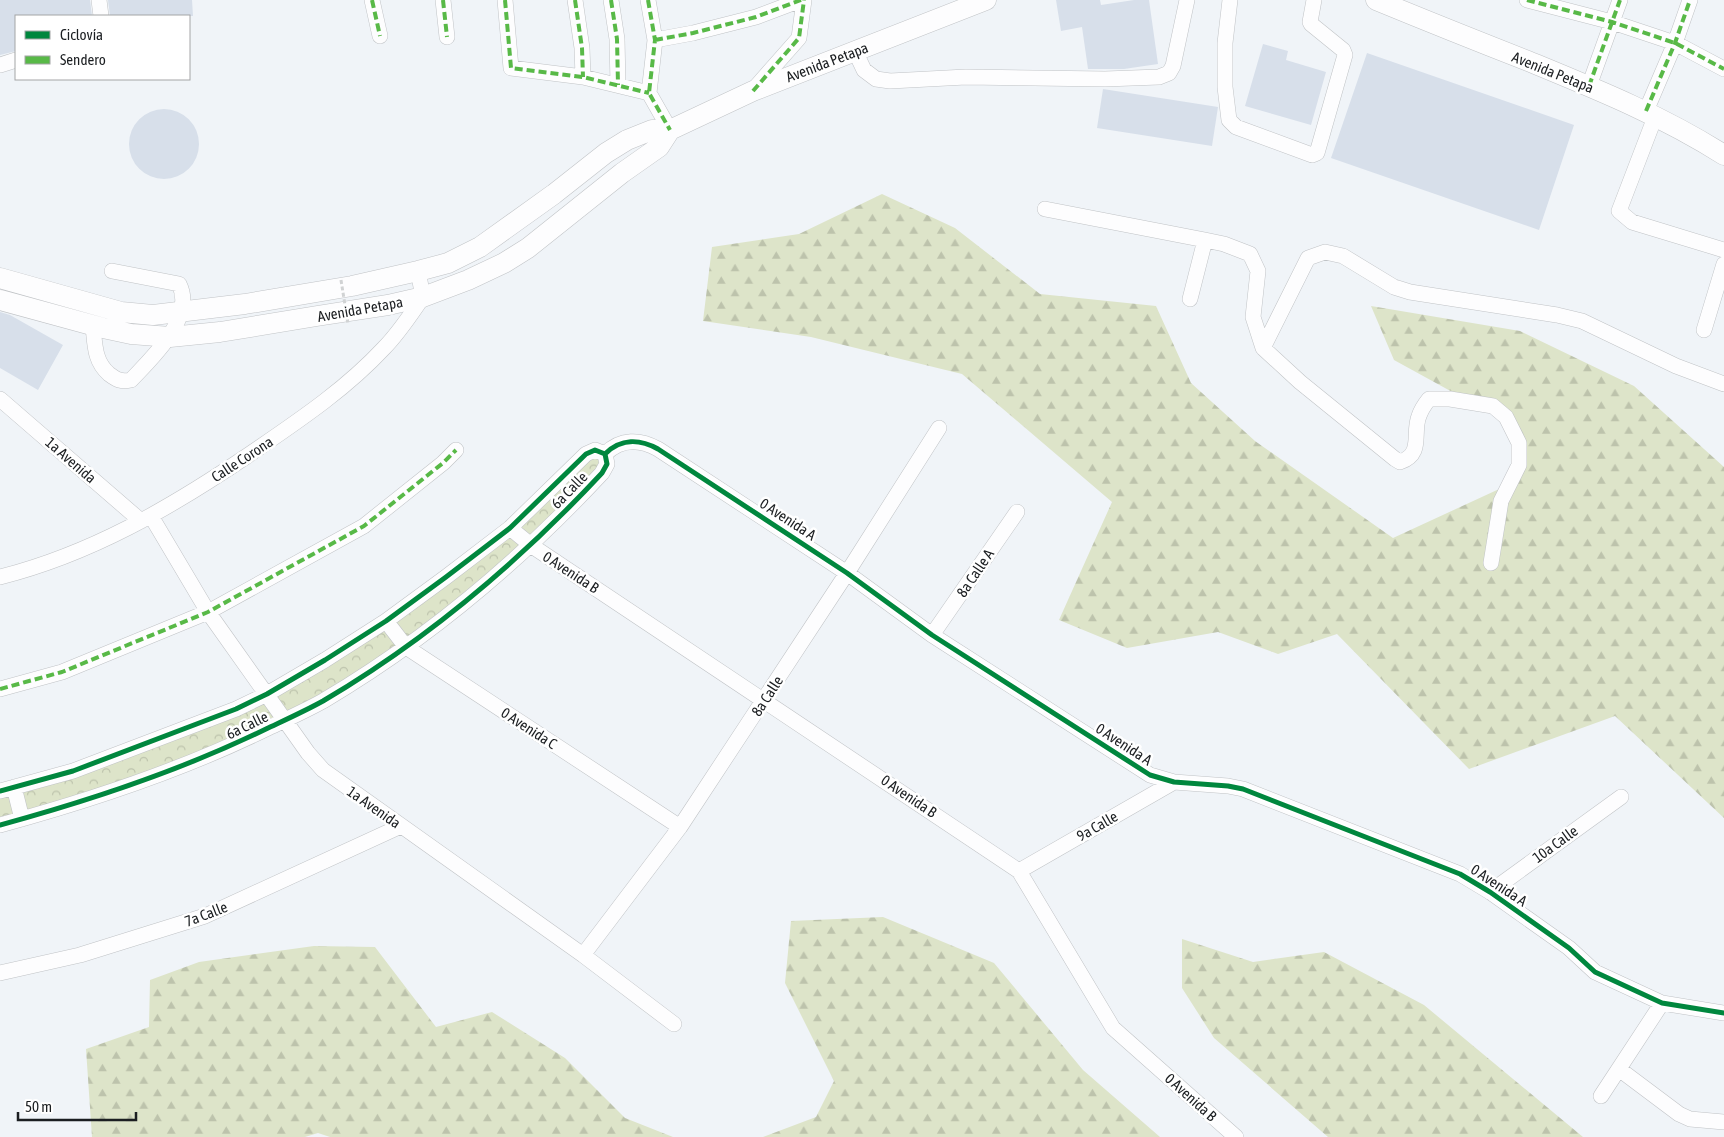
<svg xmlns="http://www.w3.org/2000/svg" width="1724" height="1137" font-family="'Asap Condensed',sans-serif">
	<defs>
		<pattern id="forest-firs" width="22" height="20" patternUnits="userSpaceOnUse" patternTransform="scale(1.25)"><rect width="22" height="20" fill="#dde4c9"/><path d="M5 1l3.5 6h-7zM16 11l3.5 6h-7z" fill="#bdc3ac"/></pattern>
		<pattern id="park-crowns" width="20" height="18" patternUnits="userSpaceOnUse" patternTransform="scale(1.25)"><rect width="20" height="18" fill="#dde4c9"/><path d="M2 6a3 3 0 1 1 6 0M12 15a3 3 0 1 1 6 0" fill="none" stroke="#bdc3ac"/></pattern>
	</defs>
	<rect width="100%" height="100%" fill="#f0f4f8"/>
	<path fill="url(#forest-firs)" d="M 882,194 L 955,228 L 1040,294 L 1156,306 L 1191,383 L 1255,441 L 1393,538 L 1510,484 L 1516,427 L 1394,360 L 1371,306 L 1520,331 L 1634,386 L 1724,467 L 1724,818 L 1615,716 L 1469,769 L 1337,634 L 1278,654 L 1218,632 L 1127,648 L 1059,620 L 1112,502 L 962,374 L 811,337 L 703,321 L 712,247 L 799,234 Z
		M 883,917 L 994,963 L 1083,1070 L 1160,1137 L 763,1137 L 816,1117 L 834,1081 L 785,983 L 791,921 Z
		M 1182,939 L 1253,962 L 1324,952 L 1424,1005 L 1583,1137 L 1328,1137 L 1214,1038 L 1182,988 Z
		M 314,946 L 375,947 L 436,1027 L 492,1012 L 565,1058 L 625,1118 L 673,1137 L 330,1137 L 318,1133 L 305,1137 L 92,1137 L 86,1049 L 149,1027 L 150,980 L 199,962 Z"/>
	<path fill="url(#park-crowns)" d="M 592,451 L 606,468 L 406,647 L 230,747 L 0,825 L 0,791 L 236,709 L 386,621 Z"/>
	<path fill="#d7dfea" d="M 0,0 L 90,0 L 92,16 L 16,16 L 16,51 L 0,55 Z
		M 108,0 L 192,0 L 193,16 L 110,16 Z
		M 1056,0 L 1100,0 L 1101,5 L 1134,0 L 1149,0 L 1158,64 L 1124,69 L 1088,69 L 1082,27 L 1061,31 Z
		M 1263,44 L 1288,51 L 1286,60 L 1326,72 L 1311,125 L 1245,106 Z
		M 1367,53 L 1574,125 L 1539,230 L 1331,158 Z
		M 1103,89 L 1218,107 L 1212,146 L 1097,128 Z
		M129 144a35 35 0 1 1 70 0a35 35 0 1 1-70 0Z
		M 0,312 L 10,315 L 63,345 L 38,390 L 0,368 Z"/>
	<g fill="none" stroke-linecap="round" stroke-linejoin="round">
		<defs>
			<path id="minor" d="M 99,0 L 101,16
				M 372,0 L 380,36
				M 443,0 L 447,37
				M 505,0 L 511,68 L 583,77 L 649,93
				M 575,0 L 582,48 L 583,77
				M 611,0 L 617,39 L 618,85
				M 648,0 L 655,40 L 649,93 L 670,130
				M 1230,0 L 1225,43 L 1225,87 L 1229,120 L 1236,127 L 1312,155 L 1317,153 L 1345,55 L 1343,50 L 1311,24 L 1310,22 L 1314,0
				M 1527,0 L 1612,22 L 1675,43 L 1724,69
				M 655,40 L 693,33 L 756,17 L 801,0
				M 855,51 L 864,70 L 876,79 L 890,81 L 966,77 L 1105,79 L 1159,77 L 1169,73 L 1173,66 L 1187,0
				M 0,65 L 16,60
				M 1589,86 L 1620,0
				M 754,89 L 799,38 L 804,0
				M 1646,111 L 1675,43 L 1690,0
				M 1655,117 L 1619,211 L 1632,222 L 1724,250
				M 1045,209 L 1205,240 L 1224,244 L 1250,254 L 1258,271 L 1253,317 L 1263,348 L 1300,382 L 1395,459 L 1400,462 C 1424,454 1412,433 1419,416 C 1421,410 1425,404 1429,399 L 1450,399 L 1493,406 L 1506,417 L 1519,443 L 1519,465 L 1501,501 L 1491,563
				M 1190,299 L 1205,240
				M 93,326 C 95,344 94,361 109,374 C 117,380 121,382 131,380 C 152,358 196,317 179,284 L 112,271
				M 1704,330 L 1724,264
				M 1263,348 L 1308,258 L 1325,252 L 1343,256 L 1394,287 L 1410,292 L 1557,315 L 1582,321 L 1676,366 L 1724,384
				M 0,399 L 141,521
				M 605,454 C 621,438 640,439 658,449 L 847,573 L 932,635 L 1150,775 L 1174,782 L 1228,786 L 1243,789 L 1460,874 L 1490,892 L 1569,948 L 1595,972 L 1662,1003 L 1724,1013
				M 151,516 L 208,612 L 308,753 L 323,770 L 583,955 L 674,1024
				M 510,528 L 532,546 L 1019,871 L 1113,1028 L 1236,1137
				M 0,577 C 91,554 170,508 247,456 C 295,423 344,391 384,348 C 399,333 411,314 423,297 L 418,271
				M 386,621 L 406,647 L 680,827
				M 932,635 L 1017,512
				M 0,689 L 62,672 L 208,612 L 364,526 L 443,463 L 456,450
				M 14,787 L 22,819
				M 0,791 L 73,771 L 236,709 L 267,694 L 325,660 L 386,621 L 446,577 L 510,528 L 586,454 L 595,450 L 605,454 L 607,464 L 602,473 C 520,561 428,639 323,701 C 305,711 285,720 266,729 C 180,771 92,800 0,825
				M 1019,871 L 1174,782
				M 1490,892 L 1621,797
				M 583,955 L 680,827 L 847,573 L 939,428
				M 0,973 L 80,955 L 205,916 L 401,826
				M 1619,1069 L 1679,1114 L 1690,1119 L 1724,1122
				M 1601,1096 L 1662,1003"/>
			<path id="major" d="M 1376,0 C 1427,21 1477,41 1528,61 C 1596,89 1663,116 1724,155
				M 0,278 L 121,312 L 153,315 L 245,304 L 352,286 L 418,271 L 448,263 L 480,247 L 554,194 L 606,153 L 627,140 L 652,130 L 670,130 L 753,91 L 986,0
				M 0,300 L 103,328 L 131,334 L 170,337 L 220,332 L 317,316 L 388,305 L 423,297 L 468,280 L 504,263 L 528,248 L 622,173 L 659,147 L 670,130"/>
		</defs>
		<use href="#minor" stroke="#c0c3c6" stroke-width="16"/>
		<use href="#major" stroke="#c0c3c6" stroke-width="21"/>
		<use href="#minor" stroke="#fdfdfe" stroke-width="15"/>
		<use href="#major" stroke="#fdfdfe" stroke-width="20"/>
		<path stroke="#d1d3d4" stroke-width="3" stroke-dasharray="4 2.5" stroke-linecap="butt" d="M 341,280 L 348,324"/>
		<path stroke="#58b947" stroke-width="4" stroke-dasharray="8 4" stroke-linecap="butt" d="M 372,0 L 380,36
			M 443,0 L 447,37
			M 505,0 L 511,68 L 583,77 L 649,93
			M 575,0 L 582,48 L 583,77
			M 611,0 L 617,39 L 618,85
			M 648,0 L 655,40 L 649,93 L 670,130
			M 1527,0 L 1612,22 L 1675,43 L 1724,69
			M 655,40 L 693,33 L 756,17 L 801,0
			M 1589,86 L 1620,0
			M 753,91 L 799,38 L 804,0
			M 1646,111 L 1675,43 L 1690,0
			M 0,689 L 62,672 L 208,612 L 364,526 L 443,463 L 456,450"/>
		<defs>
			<path id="cycleway" d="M 605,454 C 621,438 640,439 658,449 L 847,573 L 932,635 L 1150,775 L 1174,782 L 1228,786 L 1243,789 L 1460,874 L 1490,892 L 1569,948 L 1595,972 L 1662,1003 L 1724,1013
				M 0,791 L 73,771 L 236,709 L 267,694 L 325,660 L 386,621 L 446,577 L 510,528 L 586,454 L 595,450 L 605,454 L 607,464 L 602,473 C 520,561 428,639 323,701 C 305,711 285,720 266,729 C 180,771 92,800 0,825"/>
		</defs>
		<use href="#cycleway" stroke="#fff" stroke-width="8"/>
		<use href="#cycleway" stroke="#00873e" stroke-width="5"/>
	</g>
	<g text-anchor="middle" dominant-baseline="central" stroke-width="5" stroke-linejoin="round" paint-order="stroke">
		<g font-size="15" fill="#1b1e21" stroke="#fff">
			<text transform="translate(827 62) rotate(-21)">Avenida Petapa</text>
			<text transform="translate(1553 72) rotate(22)">Avenida Petapa</text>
			<text transform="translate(360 309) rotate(-10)">Avenida Petapa</text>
			<text transform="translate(242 459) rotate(-33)">Calle Corona</text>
			<text transform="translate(71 460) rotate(41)">1a Avenida</text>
			<text transform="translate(569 490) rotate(-46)">6a Calle</text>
			<text transform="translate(788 519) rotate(33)">0 Avenida A</text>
			<text transform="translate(571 572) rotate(33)">0 Avenida B</text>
			<text transform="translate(975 573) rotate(-56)">8a Calle A</text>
			<text transform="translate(767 696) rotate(-57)">8a Calle</text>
			<text transform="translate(247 725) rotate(-26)">6a Calle</text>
			<text transform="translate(529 728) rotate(33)">0 Avenida C</text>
			<text transform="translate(1124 744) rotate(33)">0 Avenida A</text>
			<text transform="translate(909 796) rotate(34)">0 Avenida B</text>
			<text transform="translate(374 807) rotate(35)">1a Avenida</text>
			<text transform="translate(1097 826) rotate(-30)">9a Calle</text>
			<text transform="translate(1555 844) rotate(-36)">10a Calle</text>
			<text transform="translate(1499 885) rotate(33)">0 Avenida A</text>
			<text transform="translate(206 914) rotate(-21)">7a Calle</text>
			<text transform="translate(1191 1097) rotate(42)">0 Avenida B</text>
		</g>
	</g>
	<rect x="15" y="15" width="175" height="65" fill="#ffffff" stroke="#a4a5a6"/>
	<rect x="25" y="31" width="25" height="8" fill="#00873e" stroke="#a4a5a6"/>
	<text x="60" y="40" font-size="15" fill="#1b1e21">Ciclovía</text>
	<rect x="25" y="56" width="25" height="8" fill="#58b947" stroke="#a4a5a6"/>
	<text x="60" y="65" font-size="15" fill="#1b1e21">Sendero</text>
	<path d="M18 1112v8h118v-8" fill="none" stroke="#1b1e21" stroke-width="2.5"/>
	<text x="25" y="1112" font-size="15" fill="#1b1e21" stroke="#ffffff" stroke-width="4" paint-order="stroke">50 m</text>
</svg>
